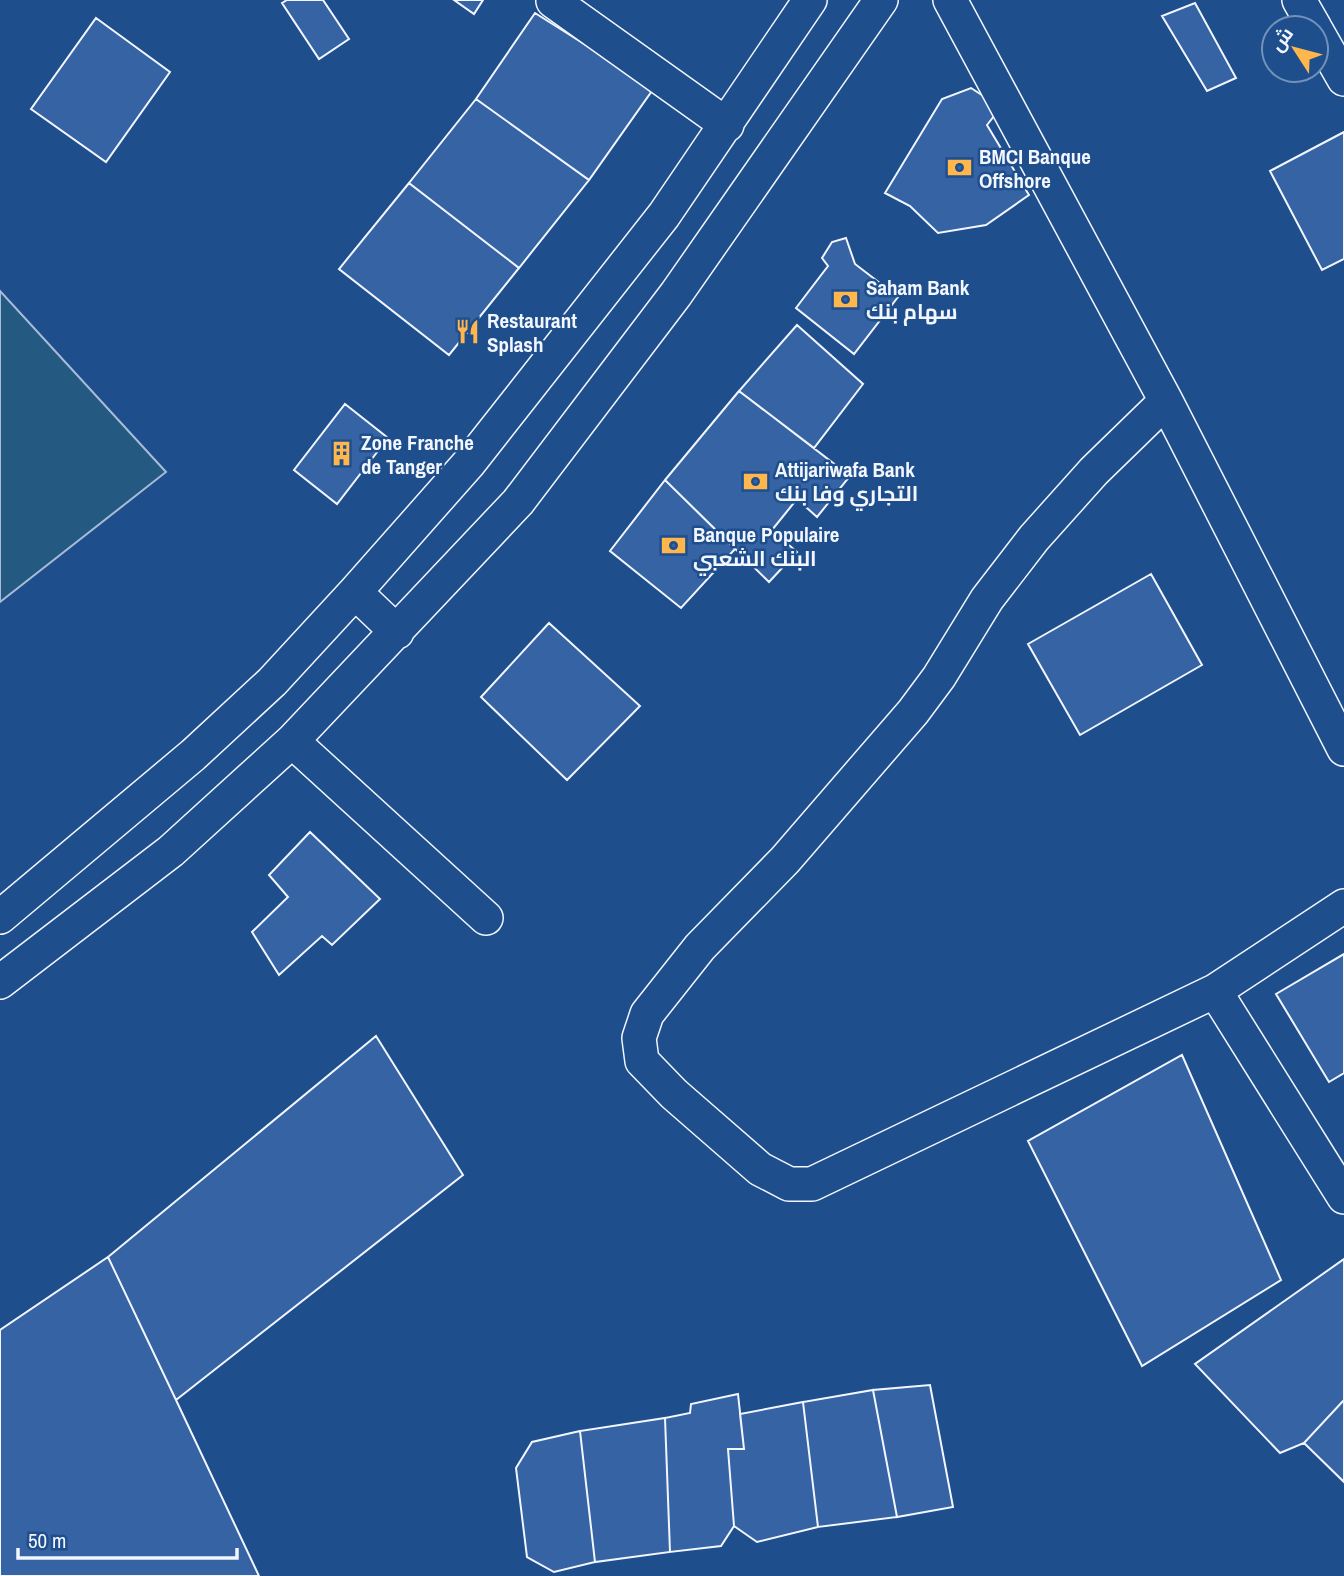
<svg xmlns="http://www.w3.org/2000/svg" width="1344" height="1576" font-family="'Archivo Narrow',Cairo,sans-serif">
	<rect width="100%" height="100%" fill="#1f4e8c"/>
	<path fill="#245a82" stroke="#a8bbd7" stroke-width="2" d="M 0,291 L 166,472 L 0,602 Z"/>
	<path fill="#3563a3" stroke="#f2f6ff" stroke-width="2" d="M 287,0 L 323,0 L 349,39 L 319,59 L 282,3 Z
		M 454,0 L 483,0 L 474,14 Z
		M 1195,3 L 1236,78 L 1207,91 L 1162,16 Z
		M 535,13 L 654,88 L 589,180 L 476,99 Z
		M 96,18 L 170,72 L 106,162 L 31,109 Z
		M 971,88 L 991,101 L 998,111 L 987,125 L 1029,195 L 986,225 L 938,233 L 910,206 L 885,193 L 942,99 Z
		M 476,99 L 589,180 L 519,268 L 409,183 Z
		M 1344,132 L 1344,259 L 1322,270 L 1270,171 Z
		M 409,183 L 519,268 L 449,355 L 339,269 Z
		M 846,238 L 855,264 L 898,297 L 854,354 L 796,308 L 828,266 L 822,258 L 832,242 Z
		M 797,325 L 863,384 L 814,448 L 739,391 Z
		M 739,391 L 850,476 L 817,517 L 797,499 L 772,530 L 797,552 L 769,582 L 665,480 Z
		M 345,404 L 388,438 L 337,504 L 294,470 Z
		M 665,480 L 735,549 L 681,608 L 610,551 Z
		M 1151,574 L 1202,665 L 1080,735 L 1028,644 Z
		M 549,623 L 640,706 L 567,780 L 481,697 Z
		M 310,832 L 380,899 L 332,945 L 322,936 L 279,975 L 252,932 L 288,897 L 269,875 Z
		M 1344,954 L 1344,1073 L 1329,1082 L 1276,994 Z
		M 376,1036 L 463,1175 L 176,1400 L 108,1257 Z
		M 1182,1055 L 1281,1280 L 1142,1366 L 1028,1141 Z
		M 108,1257 L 176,1400 L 259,1576 L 0,1576 L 0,1330 Z
		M 1344,1259 L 1344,1400 L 1304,1443 L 1280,1453 L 1195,1364 Z
		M 930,1385 L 953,1507 L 897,1517 L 873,1390 Z
		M 873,1390 L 897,1517 L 818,1527 L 803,1402 Z
		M 738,1394 L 744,1449 L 728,1449 L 734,1526 L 721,1546 L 670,1552 L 665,1418 L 690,1413 L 691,1404 Z
		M 1344,1400 L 1344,1482 L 1304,1443 Z
		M 803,1402 L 818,1527 L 757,1542 L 734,1526 L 728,1449 L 744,1449 L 740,1414 Z
		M 665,1418 L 670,1552 L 595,1562 L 580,1431 Z
		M 580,1431 L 595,1562 L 554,1572 L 527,1557 L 516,1468 L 532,1442 Z"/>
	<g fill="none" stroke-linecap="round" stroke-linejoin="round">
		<defs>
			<path id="minor" d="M 950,0 L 1166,401 L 1344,749
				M 1299,0 L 1315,28
				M 553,1 L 727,125
				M 1316,30 L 1344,79
				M 1166,401 L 1094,471 L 1034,538 L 987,599 L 939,677 L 913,712 L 785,860 L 700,947 L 647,1014 L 639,1038 L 642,1061 L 674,1094 L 760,1169 L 789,1184 L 812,1184 L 1215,991 L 1344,906
				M 355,592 L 397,632
				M 292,741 L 486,918
				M 0,917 L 193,755 L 272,682 L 355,592 L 469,463 L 664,215 L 810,0
				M 0,982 L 171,851 L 292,741 L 518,502 L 676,294 L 881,0
				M 1215,991 L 1344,1197"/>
		</defs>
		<use href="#minor" stroke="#f2f6ff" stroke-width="36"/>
		<use href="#minor" stroke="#1f4e8c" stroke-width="33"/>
	</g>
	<defs>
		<symbol id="bank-bare" viewBox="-9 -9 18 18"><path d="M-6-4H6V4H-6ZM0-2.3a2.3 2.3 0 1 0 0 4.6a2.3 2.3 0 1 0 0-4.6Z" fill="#ffb74d" stroke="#1f4e8c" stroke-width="2.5" paint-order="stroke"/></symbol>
		<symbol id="restaurant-bare" viewBox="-9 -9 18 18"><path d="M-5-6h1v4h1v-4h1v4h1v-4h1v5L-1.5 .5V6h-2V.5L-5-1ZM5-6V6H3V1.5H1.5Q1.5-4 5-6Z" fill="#ffb74d" stroke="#1f4e8c" stroke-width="2.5" paint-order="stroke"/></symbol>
		<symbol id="building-bare" viewBox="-9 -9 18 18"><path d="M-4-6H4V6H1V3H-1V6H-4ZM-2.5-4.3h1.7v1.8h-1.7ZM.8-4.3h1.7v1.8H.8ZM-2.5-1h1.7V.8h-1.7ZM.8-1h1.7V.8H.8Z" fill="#ffb74d" stroke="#1f4e8c" stroke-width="2.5" paint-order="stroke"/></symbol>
	</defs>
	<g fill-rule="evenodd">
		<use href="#bank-bare" x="942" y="150" width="35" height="35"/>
		<use href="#bank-bare" x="828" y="282" width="35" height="35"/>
		<use href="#restaurant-bare" x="450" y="314" width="35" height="35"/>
		<use href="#building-bare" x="324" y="436" width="35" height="35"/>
		<use href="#bank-bare" x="738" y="464" width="35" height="35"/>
		<use href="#bank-bare" x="656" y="528" width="35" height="35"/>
	</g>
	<g text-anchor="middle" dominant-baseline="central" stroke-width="5" stroke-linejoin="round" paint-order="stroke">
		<g font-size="21" font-weight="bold" fill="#f2f6ff" stroke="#1f4e8c" text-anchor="start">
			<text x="979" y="156">BMCI Banque<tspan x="979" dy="24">Offshore</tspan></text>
			<text x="866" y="287">Saham Bank<tspan x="866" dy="24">سهام بنك</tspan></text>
			<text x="487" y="320">Restaurant<tspan x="487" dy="24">Splash</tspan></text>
			<text x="361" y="442">Zone Franche<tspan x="361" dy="24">de Tanger</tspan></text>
			<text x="775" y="469">Attijariwafa Bank<tspan x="775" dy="24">التجاري وفا بنك</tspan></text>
			<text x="693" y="534">Banque Populaire<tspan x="693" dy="24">البنك الشعبي</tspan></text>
		</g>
	</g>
	<g transform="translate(1295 49) rotate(306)"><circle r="33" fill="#1f4e8c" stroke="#7391ba" stroke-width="2"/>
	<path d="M0-5L12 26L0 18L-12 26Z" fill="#ffb74d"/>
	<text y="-10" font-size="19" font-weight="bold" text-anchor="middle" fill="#f2f6ff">ش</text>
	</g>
	<path d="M18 1548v10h219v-10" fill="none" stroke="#f2f6ff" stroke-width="3.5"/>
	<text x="28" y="1548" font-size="21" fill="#f2f6ff" stroke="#1f4e8c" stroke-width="5" paint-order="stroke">50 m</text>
</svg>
